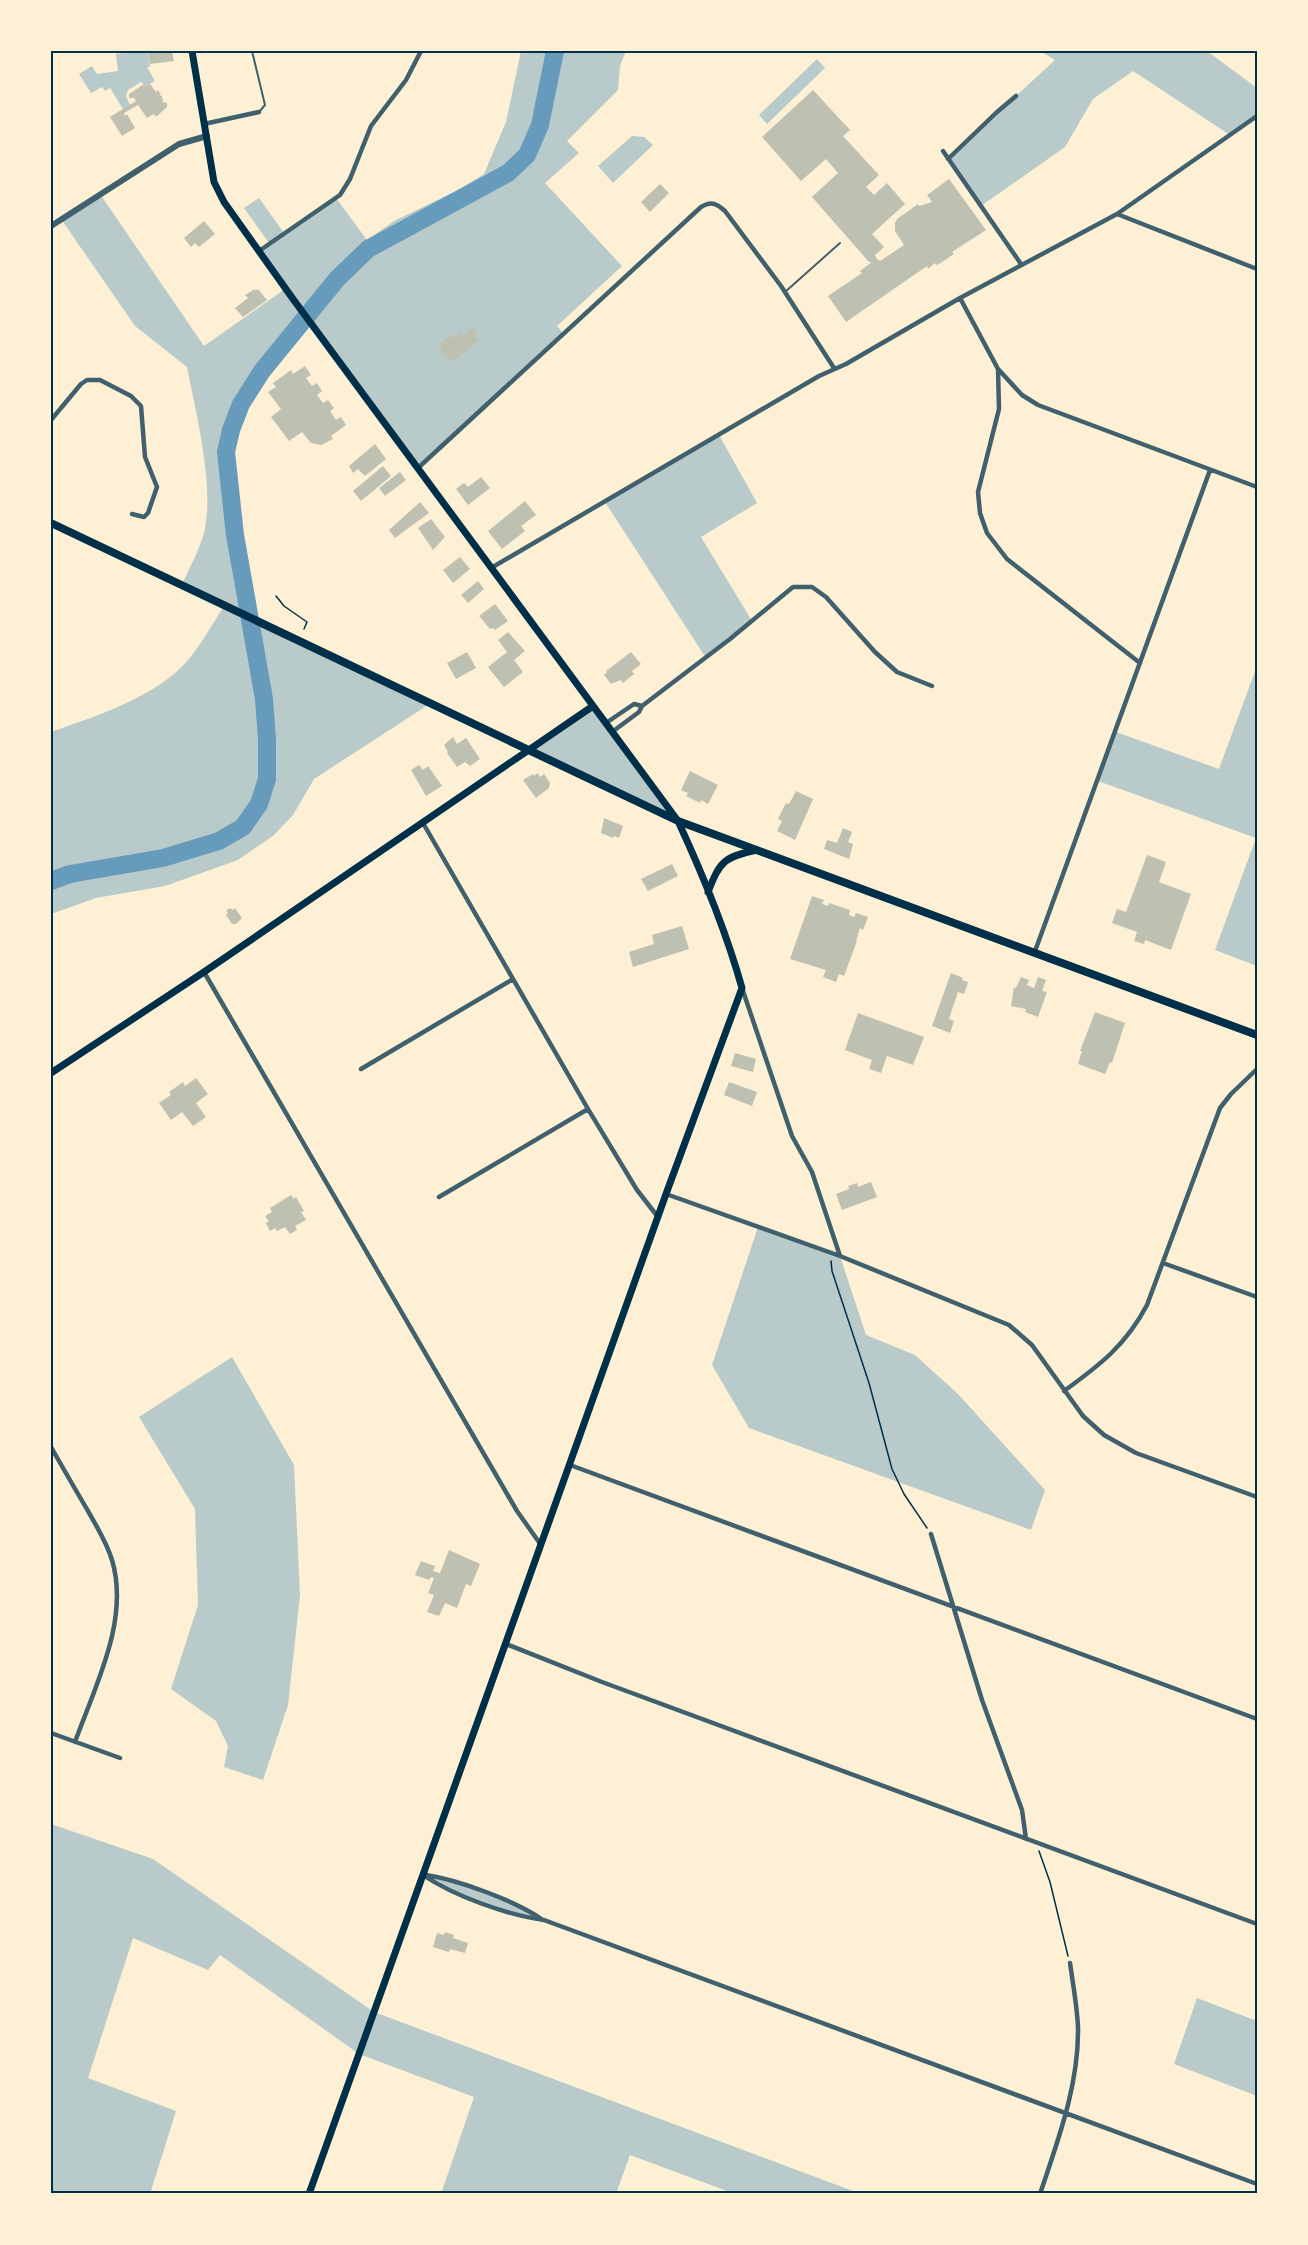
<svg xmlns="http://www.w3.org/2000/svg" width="1308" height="2245" font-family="'Zilla Slab',serif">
	<rect width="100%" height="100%" fill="#fdf0d5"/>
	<path fill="#b9caca" d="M 134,51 L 148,51 L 150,67 L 147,67 L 155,81 L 146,86 L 141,82 L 128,90 L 126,96 L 130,105 L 123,109 L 110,88 L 105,91 L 102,87 L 91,93 L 79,74 L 92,66 L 97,74 L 118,71 L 116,54 Z
		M 521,51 L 626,51 L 620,66 L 618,90 L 567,141 L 579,153 L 545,183 L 622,266 L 557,326 L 564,334 L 418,468 L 307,318 L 262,371 L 249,390 L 241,404 L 231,430 L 226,452 L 235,535 L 249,616 L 431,703 L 314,779 L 293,815 L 274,835 L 238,860 L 165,886 L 96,898 L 51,914 L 51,732 C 96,716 157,697 189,659 C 202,643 213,623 225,605 L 182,585 C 189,568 199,551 204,533 C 215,486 196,414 187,367 L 135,326 L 61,219 L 100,194 L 204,346 L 285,289 L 259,251 L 269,243 L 244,208 L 259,198 L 284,233 L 336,198 L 367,240 L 394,221 L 460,189 L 484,174 L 506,122 Z
		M 1040,51 L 1207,51 L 1257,88 L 1257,116 L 1230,135 L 1133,71 L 1093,99 L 1065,147 L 981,206 L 948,159 L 1055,60 Z
		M 817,59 L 825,68 L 767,124 L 759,115 Z
		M 632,136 L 644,137 L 653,145 L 613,183 L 598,166 Z
		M 719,435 L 757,503 L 701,537 L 752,621 L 706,658 L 605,502 Z
		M 1257,666 L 1257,966 L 1215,950 L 1256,838 L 1098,781 L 1116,732 L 1219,769 Z
		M 593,706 L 678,821 L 530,750 Z
		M 758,1227 L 840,1256 L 866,1335 L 915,1355 L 958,1394 L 1045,1490 L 1031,1530 L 749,1428 L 712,1365 Z
		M 232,1357 L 294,1465 L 300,1595 L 288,1705 L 263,1780 L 224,1767 L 228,1746 L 216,1721 L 171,1689 L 198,1605 L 195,1509 L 139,1417 Z
		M 51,1824 L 153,1859 L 374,2012 L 861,2194 L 735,2194 L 630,2155 L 616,2194 L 441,2194 L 474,2097 L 359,2054 L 220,1955 L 208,1970 L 133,1938 L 88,2078 L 176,2111 L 150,2194 L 51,2194 Z
		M 423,1875 C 460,1881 514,1900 544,1920 C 507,1915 454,1896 423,1875 Z
		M 1197,1998 L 1257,2021 L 1257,2096 L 1174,2064 Z"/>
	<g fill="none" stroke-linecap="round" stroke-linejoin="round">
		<path stroke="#669bbc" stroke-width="18" d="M 51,881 L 70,874 L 163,858 L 219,841 L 243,827 L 259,804 L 267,779 L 267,740 L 264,699 L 235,535 L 226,452 L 231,430 L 241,404 L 262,371 L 337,279 L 368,249 L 508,173 L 527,155 L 540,125 L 555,51"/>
	</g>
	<path fill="#bec0b2" d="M 148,51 L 172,51 L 174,61 L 150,64 Z
		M 144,84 L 146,86 L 150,84 L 156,92 L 158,90 L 161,95 L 159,96 L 162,96 L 163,102 L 167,103 L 167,107 L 156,117 L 154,114 L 147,118 L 138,105 L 124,113 L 125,116 L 127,114 L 135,128 L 122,136 L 110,117 L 136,101 L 134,98 L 129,98 L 129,94 Z
		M 813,90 L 850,130 L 843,136 L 879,175 L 866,187 L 874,195 L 887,183 L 905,204 L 872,234 L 884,247 L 875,255 L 877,259 L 880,261 L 904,245 L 895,231 L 895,223 L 897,219 L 918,204 L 919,206 L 932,202 L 927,195 L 949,179 L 986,230 L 952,252 L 954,254 L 939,264 L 936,265 L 935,263 L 928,269 L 927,266 L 846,322 L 828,296 L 862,273 L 860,271 L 872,262 L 869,262 L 812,197 L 838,173 L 826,159 L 801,181 L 762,137 Z
		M 660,184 L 669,193 L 650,212 L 641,202 Z
		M 204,221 L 215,234 L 199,247 L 195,243 L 191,247 L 184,238 Z
		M 255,289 L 255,291 L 258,289 L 267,300 L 243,317 L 235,308 L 248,298 L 245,295 Z
		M 473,327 L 478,334 L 475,336 L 479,340 L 453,362 L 450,358 L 448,360 L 440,349 L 442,348 L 439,344 L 450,336 L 452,338 L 460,332 L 463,336 Z
		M 305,366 L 311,375 L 306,378 L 312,386 L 317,383 L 322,391 L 317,395 L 323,403 L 328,400 L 334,408 L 330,411 L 336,420 L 341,417 L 346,425 L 331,436 L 333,439 L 321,445 L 311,443 L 302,432 L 289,441 L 271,417 L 281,409 L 268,392 L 276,387 L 273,383 L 291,370 L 293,374 Z
		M 375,444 L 386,459 L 365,476 L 358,469 L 353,473 L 349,466 Z
		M 383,466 L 391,476 L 361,501 L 353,491 Z
		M 400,472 L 406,480 L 385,496 L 379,488 Z
		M 481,477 L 490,488 L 468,505 L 456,489 L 464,483 L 468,487 Z
		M 525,501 L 536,515 L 521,526 L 525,531 L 502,549 L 488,531 Z
		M 420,502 L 429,513 L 395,538 L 389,530 Z
		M 431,519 L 445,537 L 433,550 L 418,528 Z
		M 460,557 L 470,569 L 453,583 L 443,570 Z
		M 478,581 L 484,589 L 468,603 L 461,595 Z
		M 495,604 L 508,621 L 495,630 L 493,628 L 490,629 L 479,616 Z
		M 508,632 L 525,651 L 514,660 L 523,672 L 504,687 L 488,667 L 507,652 L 498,640 Z
		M 467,652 L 476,668 L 456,679 L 447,663 Z
		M 631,652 L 641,664 L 632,671 L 634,674 L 623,683 L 621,680 L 611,684 L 604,675 L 607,672 L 606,671 Z
		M 453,737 L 457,744 L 466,738 L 480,759 L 470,766 L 465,762 L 457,767 L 447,753 L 448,752 L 444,745 Z
		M 419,765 L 423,770 L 428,766 L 442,786 L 426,796 L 411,770 Z
		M 690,771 L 718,785 L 708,804 L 701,800 L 700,803 L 686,796 L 688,793 L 681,790 Z
		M 538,773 L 540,777 L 544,774 L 550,783 L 549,788 L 536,798 L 523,780 L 533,774 L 534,776 Z
		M 796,791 L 813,799 L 795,840 L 777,831 L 782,821 L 778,819 L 786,803 L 789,804 Z
		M 604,818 L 623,826 L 619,838 L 614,836 L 613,838 L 601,833 Z
		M 843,828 L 852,832 L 848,842 L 853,844 L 849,859 L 824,849 L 827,840 L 837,843 Z
		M 1147,855 L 1166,862 L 1159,882 L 1191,894 L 1171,950 L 1145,940 L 1144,944 L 1134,941 L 1137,932 L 1112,923 L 1117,909 L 1126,912 Z
		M 672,864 L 678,876 L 648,891 L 641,879 Z
		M 812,896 L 824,900 L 822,904 L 828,906 L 829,903 L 850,910 L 849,915 L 854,917 L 856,913 L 868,917 L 863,930 L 860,928 L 856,941 L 857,941 L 844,976 L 839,974 L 836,982 L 823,977 L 826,970 L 790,959 Z
		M 230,908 L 233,910 L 235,908 L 242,918 L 236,924 L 232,924 L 226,915 L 228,913 L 226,911 Z
		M 682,926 L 689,949 L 633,967 L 629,952 L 654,944 L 652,935 Z
		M 951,973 L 963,978 L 962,980 L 968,982 L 964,994 L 958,992 L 949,1019 L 954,1021 L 950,1033 L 932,1026 Z
		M 1021,977 L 1029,980 L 1027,985 L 1034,988 L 1038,977 L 1046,980 L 1042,991 L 1047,992 L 1038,1017 L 1025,1012 L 1026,1009 L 1011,1006 L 1014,987 L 1016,988 Z
		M 1095,1012 L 1125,1023 L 1112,1063 L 1110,1062 L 1105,1074 L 1078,1064 L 1082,1051 L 1080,1051 Z
		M 858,1013 L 924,1037 L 913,1065 L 887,1056 L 881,1073 L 869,1069 L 872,1060 L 845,1050 Z
		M 735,1053 L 756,1059 L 753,1072 L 731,1066 Z
		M 196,1078 L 208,1094 L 196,1103 L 206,1117 L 193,1126 L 182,1112 L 171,1120 L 159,1103 L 171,1095 L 169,1092 L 183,1082 L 185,1086 Z
		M 729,1082 L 757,1092 L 752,1106 L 724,1095 Z
		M 871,1182 L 877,1197 L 842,1210 L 836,1194 L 849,1189 L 848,1186 L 857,1183 L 858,1187 Z
		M 291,1195 L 294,1199 L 296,1197 L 304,1211 L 301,1212 L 306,1220 L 295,1226 L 297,1230 L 290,1234 L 285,1227 L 277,1231 L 275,1228 L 270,1231 L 266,1223 L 269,1221 L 265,1216 L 272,1212 L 270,1208 Z
		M 449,1550 L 480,1564 L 471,1586 L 466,1584 L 457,1608 L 445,1603 L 439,1616 L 427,1612 L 434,1595 L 428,1593 L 434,1578 L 431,1577 L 429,1580 L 415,1575 L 421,1561 L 435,1566 L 433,1571 L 440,1573 Z
		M 445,1932 L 454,1935 L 453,1938 L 468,1943 L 465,1953 L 450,1949 L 449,1952 L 433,1947 L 437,1933 L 444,1935 Z"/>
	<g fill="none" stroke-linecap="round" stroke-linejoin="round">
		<path stroke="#003049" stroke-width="1.5" d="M 276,596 L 284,606 L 307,622 L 304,629
			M 831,1261 L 832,1271 L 869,1383 L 892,1469 L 904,1494 L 927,1528
			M 1039,1851 L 1050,1882 L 1068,1956"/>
		<path stroke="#3f606c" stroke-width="2" d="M 252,51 L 265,105 L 259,112
			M 785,292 L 840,243"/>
		<path stroke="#3f606c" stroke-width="4.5" d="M 204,124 L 259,112
			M 943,151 L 1021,264
			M 948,159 L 997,112 L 1016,96
			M 1117,214 L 1257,269
			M 259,251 L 340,195 L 350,179 L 371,126 L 406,80 L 421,51
			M 960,298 L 998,369 L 999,409 L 978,492 L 980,513 L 987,533 L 1007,559 L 1140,663
			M 998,369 L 1022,395 L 1038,405 L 1257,487
			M 51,420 L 81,384 L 87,380 L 100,380 L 131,396 L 141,406 L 145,457 L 157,487 L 148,513 L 144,517 L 132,514
			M 418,468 L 701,207 C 711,201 716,203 725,211 L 781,286 L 834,368
			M 491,568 L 819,376 L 846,364 L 960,298 L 1117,214 L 1257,116
			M 606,723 L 634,704 L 642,706
			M 612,732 L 639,712 L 642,706 L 730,639 L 793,587 L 812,587 L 826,597 L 875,652 L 897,672 L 932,686
			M 423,823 L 588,1109 L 637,1190 L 658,1217
			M 1034,954 L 1210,470
			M 204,972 L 517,1511 L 541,1545
			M 742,988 L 792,1136 L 812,1172 L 840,1256
			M 361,1069 L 513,979
			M 666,1194 L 840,1256 L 1009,1325 L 1032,1345 L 1083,1416 L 1104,1435 L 1136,1453 L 1257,1497
			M 439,1197 L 588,1109
			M 1163,1263 L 1257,1297
			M 1064,1391 C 1100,1365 1126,1345 1147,1305 L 1220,1108 L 1231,1094 L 1257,1069
			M 51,1447 C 63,1468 75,1489 88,1511 C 97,1527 107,1543 112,1560 C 130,1620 95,1686 75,1742
			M 570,1465 L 1257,1719
			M 931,1534 L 982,1700 L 1022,1810 L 1026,1839
			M 506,1644 L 602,1682 L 1257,1924
			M 51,1733 L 120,1758
			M 423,1875 C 454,1896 507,1915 544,1920 L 1257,2184
			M 426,1875 C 459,1880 516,1901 543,1920
			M 1040,2194 C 1058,2140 1079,2085 1078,2027 C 1077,2006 1073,1984 1070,1963"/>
		<path stroke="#3f606c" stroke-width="6" d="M 51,226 L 179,144 L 207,136"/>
		<path stroke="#003049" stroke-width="7" d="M 192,51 L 214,182 L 224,202 L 293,299 L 678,821 C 703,875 726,931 742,988 L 666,1194 L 309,2194
			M 708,892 C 720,861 724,857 757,850
			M 51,1073 L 204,972 L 593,706"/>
		<path stroke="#003049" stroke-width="8" d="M 51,523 L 678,821 L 1257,1035"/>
	</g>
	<rect width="1308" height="2245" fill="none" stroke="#fdf0d5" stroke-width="105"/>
	<rect x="52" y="52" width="1204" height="2140" fill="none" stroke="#003049" stroke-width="2"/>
</svg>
